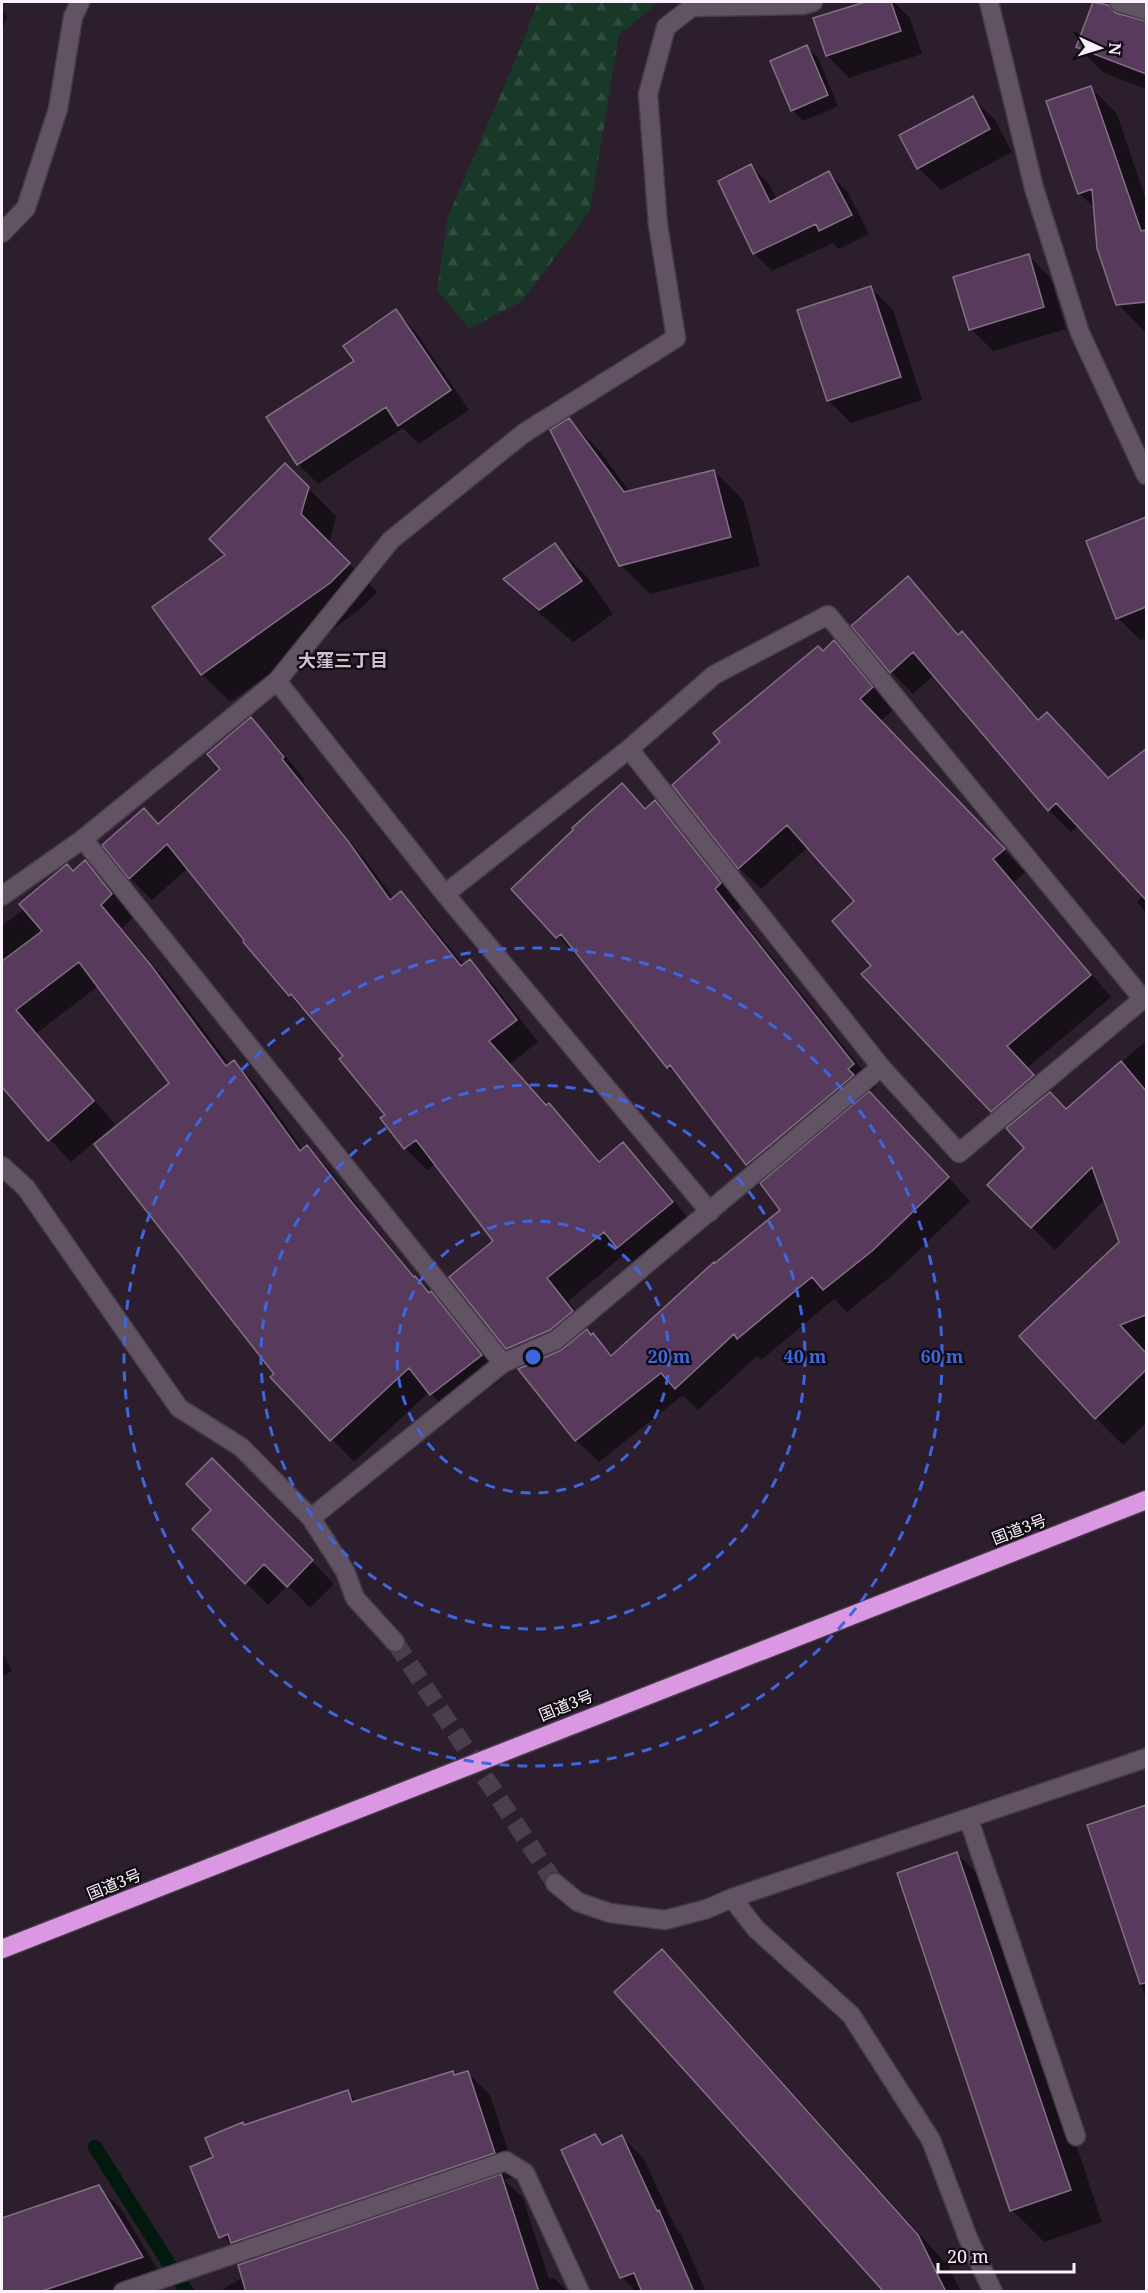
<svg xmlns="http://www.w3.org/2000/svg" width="1148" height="2293" font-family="'Noto Serif','Noto Sans JP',serif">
	<defs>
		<pattern id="forest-firs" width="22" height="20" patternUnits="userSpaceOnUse" patternTransform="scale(1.5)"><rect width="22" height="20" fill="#183828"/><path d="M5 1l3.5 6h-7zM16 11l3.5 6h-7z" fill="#2f4c3d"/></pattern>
	</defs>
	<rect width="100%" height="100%" fill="#2c1e2d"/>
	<path fill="url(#forest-firs)" d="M 538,2 L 659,2 L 619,35 L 590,211 L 522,301 L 469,329 L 437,290 L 448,216 L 515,61 Z"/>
	<path fill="#0007" d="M 870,2 L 894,2 L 910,18 L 922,54 L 849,78 L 827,55 L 815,19 Z
		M 1095,2 L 1107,6 L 1115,14 L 1146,23 L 1146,89 L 1104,73 L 1078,47 Z
		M 2,10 L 7,16 L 2,31 Z
		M 807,47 L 818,58 L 838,106 L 803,121 L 792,110 Z
		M 1090,87 L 1117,114 L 1146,200 L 1146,330 L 1144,331 L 1118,304 L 1095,209 L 1079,193 Z
		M 972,98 L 995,120 L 1012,152 L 941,190 L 918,168 Z
		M 751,166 L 769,184 L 777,200 L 829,173 L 847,191 L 869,234 L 839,249 L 833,243 L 772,271 L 754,253 Z
		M 1029,256 L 1051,279 L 1066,329 L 993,351 L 971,329 Z
		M 870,287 L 893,310 L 922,400 L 851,423 L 829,401 L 799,311 Z
		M 396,311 L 415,331 L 469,410 L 419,444 L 403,428 L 318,484 L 298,464 L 268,418 L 356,361 Z
		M 569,420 L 598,449 L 630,492 L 714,471 L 743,500 L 760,566 L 650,594 L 621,565 Z
		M 285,465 L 336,516 L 329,543 L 377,592 L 358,611 L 230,702 L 202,674 L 227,555 Z
		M 1145,525 L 1146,638 L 1140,640 L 1118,618 Z
		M 555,545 L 587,577 L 613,614 L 573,642 L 537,611 L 505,579 Z
		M 908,578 L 960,635 L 962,633 L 984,656 L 1040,720 L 1047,714 L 1109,779 L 1146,751 L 1146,913 L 1137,902 L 1144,895 L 1079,825 L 1071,832 L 1049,810 L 934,675 L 913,694 L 891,672 Z
		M 834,643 L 856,664 L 893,710 L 880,721 L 1025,872 L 1014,882 L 1111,997 L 1027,1068 L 1067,1110 L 1146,1041 L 1146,1423 L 1123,1445 L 1096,1418 L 1121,1243 L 1105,1199 L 1055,1250 L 990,1185 L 1026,1148 L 992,1111 L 873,966 L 856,901 L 808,847 L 761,889 L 739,868 L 823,652 Z
		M 251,719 L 273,741 L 305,780 L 303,782 L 369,865 L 394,899 L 401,893 L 423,915 L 464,965 L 470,961 L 492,983 L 538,1042 L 510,1064 L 601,1162 L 623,1144 L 645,1166 L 694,1225 L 640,1269 L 625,1254 L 568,1301 L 593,1335 L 614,1356 L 782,1210 L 764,1182 L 747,1164 L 688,1087 L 668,1067 L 581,958 L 580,959 L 513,889 L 622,785 L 646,810 L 655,802 L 677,824 L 743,907 L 736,912 L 876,1087 L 869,1092 L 970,1201 L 894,1274 L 847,1312 L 834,1299 L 761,1360 L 757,1356 L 698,1410 L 683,1395 L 599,1462 L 576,1440 L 526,1367 L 508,1348 L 495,1242 L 436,1163 L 427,1170 L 405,1148 L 387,1115 L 345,1056 L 290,995 L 188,868 L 152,900 L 130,878 L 144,810 L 159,825 L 222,769 Z
		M 85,862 L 107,884 L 134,917 L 122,928 L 172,988 L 230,1065 L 234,1062 L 256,1084 L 303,1150 L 307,1147 L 329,1169 L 376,1229 L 424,1287 L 453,1316 L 503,1378 L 453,1416 L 429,1392 L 354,1462 L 273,1377 L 276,1374 L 171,1083 L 98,986 L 37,1033 L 115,1124 L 71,1162 L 2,1087 L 2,926 Z
		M 212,1460 L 334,1584 L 310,1608 L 288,1585 L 268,1605 L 194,1529 L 213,1510 Z
		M 2,1652 L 12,1671 L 2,1677 Z
		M 1146,1807 L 1146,1999 L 1089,1826 Z
		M 957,1854 L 990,1886 L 1102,2222 L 1044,2242 L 1012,2210 Z
		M 662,1951 L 693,1982 L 949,2267 L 961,2292 L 886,2292 Z
		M 453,2072 L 457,2076 L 468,2073 L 490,2095 L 516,2176 L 504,2180 L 523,2198 L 549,2279 L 554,2278 L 568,2292 L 218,2292 L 299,2245 L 386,2215 L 379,2208 L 239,2252 L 217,2229 L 215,2158 L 244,2126 L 347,2092 L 358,2102 Z
		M 595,2135 L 605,2145 L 622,2137 L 644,2159 L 676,2229 L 681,2234 L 706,2292 L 636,2292 L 622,2277 Z
		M 98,2186 L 121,2209 L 163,2278 L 123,2292 L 2,2292 L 2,2223 Z"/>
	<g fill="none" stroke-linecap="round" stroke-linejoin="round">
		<path stroke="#021a0e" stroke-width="14" d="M 95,2147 L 187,2292"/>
	</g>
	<path fill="#583b5c" stroke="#817183" stroke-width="1.5" d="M 865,2 L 891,2 L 901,31 L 826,56 L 813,18 Z
		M 1093,2 L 1108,5 L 1116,13 L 1146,21 L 1146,74 L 1076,47 Z
		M 807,45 L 828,95 L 791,111 L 770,61 Z
		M 1091,86 L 1141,231 L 1146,230 L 1146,302 L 1116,305 L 1097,248 L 1092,189 L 1078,194 L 1046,101 Z
		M 973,96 L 990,129 L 917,169 L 899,135 Z
		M 751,164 L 770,202 L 829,171 L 852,215 L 819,231 L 816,224 L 753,254 L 718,181 Z
		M 1029,254 L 1044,307 L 969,330 L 953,277 Z
		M 871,286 L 901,377 L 827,401 L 797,310 Z
		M 396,309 L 451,390 L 398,426 L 386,407 L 297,465 L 266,417 L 354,361 L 343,346 Z
		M 569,418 L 624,492 L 714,470 L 731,537 L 619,566 L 550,430 Z
		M 285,463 L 309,487 L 301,514 L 350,563 L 330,583 L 201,675 L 152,607 L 225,555 L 209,539 Z
		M 1146,517 L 1146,607 L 1116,619 L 1086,541 Z
		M 555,543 L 582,581 L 539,610 L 503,579 Z
		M 908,576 L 958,635 L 962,631 L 1038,720 L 1047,712 L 1108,778 L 1146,749 L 1146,900 L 1056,803 L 1048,811 L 913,652 L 890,673 L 851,626 Z
		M 834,640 L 873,687 L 860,699 L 1005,849 L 993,859 L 1091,975 L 1007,1046 L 1034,1075 L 991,1112 L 861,974 L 871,966 L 832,921 L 854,901 L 787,825 L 738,869 L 672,785 L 720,742 L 713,733 L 818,646 L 823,651 Z
		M 251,717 L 284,757 L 282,759 L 348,841 L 390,900 L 401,891 L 461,966 L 470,959 L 517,1020 L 489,1041 L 546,1105 L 549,1103 L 599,1162 L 623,1142 L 673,1202 L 617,1248 L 604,1232 L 547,1278 L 573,1311 L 550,1330 L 506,1349 L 449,1277 L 493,1241 L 416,1140 L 404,1149 L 380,1118 L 385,1115 L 339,1059 L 343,1056 L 291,994 L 289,996 L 243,942 L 244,940 L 167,844 L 129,879 L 102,845 L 144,808 L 158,824 L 220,769 L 207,754 Z
		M 622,783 L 645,809 L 655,800 L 721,883 L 715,889 L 854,1064 L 848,1069 L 854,1075 L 746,1165 L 670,1065 L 667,1068 L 561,934 L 556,938 L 511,889 L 573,830 L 572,828 Z
		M 85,860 L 112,894 L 101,905 L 150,964 L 226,1066 L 234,1060 L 300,1151 L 307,1145 L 354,1205 L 414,1277 L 415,1276 L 429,1293 L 431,1291 L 482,1355 L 430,1395 L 409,1368 L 330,1441 L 270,1377 L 274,1374 L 94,1144 L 169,1083 L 79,962 L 16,1010 L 94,1101 L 48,1141 L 2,1087 L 2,961 L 42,931 L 19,904 L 67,864 L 73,871 Z
		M 1121,1061 L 1146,1091 L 1146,1315 L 1120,1325 L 1146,1353 L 1146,1370 L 1095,1419 L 1019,1336 L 1119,1242 L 1092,1167 L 1031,1228 L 987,1185 L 1024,1148 L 1006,1128 L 1050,1092 L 1066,1109 Z
		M 869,1091 L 949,1177 L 872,1251 L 823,1290 L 812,1277 L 737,1339 L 734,1334 L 675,1389 L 661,1373 L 575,1441 L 518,1369 L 561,1350 L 587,1329 L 591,1335 L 593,1333 L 611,1356 L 714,1262 L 715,1263 L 780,1210 L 760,1183 Z
		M 212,1458 L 313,1560 L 287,1587 L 264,1564 L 245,1584 L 192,1529 L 211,1510 L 186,1484 Z
		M 1146,1805 L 1146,1983 L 1140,1984 L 1087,1825 Z
		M 957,1852 L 1071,2190 L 1010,2211 L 897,1873 Z
		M 662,1949 L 918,2235 L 946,2292 L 884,2292 L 614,1992 Z
		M 453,2071 L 454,2075 L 468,2071 L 495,2153 L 231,2243 L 228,2234 L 219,2238 L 190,2167 L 213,2157 L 205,2138 L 243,2122 L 244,2125 L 348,2090 L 352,2102 Z
		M 595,2134 L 602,2145 L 622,2135 L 657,2211 L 659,2210 L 694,2292 L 642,2292 L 634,2273 L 620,2278 L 561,2150 Z
		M 501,2174 L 539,2292 L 246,2292 L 238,2265 Z
		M 99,2185 L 143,2257 L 39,2292 L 2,2292 L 2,2218 Z"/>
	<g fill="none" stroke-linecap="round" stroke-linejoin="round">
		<path stroke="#4b3e4c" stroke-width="18" stroke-dasharray="18 9" stroke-linecap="butt" d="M 395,1642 L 555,1883"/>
		<defs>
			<path id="lane" d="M 969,1820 L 1076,2136"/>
			<path id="street" d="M 989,2 L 1034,188 L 1080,333 L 1146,475
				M 1119,2 L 1146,10
				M 2,233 L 26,208 L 58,109 L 73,17 L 80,2
				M 277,681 L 391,540 L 524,433 L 676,338 L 658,225 L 648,94 L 666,27 L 692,7 L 802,5 L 813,2
				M 83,839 L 503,1363
				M 445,894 L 629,749 L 714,675 L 828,615 L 1143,999 L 959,1153 L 881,1067
				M 2,896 L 83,839 L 277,681 L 445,894 L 710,1212
				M 2,1166 L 26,1188 L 179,1408 L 241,1447 L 311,1518 L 345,1571 L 355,1598 L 395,1642
				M 311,1518 L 503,1363 L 556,1340 L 881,1067 L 629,749
				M 555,1883 L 578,1902 L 610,1913 L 665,1920 L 707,1909 L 732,1898 L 1146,1758
				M 732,1898 L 756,1929 L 851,2015 L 931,2140 L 968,2238 L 993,2292
				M 123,2292 L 506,2161 L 525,2173 L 580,2292"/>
			<path id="highway" d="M 2,1949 L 1146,1500"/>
		</defs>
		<use href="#lane" stroke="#473b48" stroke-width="21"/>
		<use href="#street" stroke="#473b48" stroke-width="21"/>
		<use href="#highway" stroke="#473b48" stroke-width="21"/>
		<use href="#lane" stroke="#625364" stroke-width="18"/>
		<use href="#street" stroke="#625364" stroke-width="18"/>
		<use href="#highway" stroke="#da98e2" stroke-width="18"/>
	</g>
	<g fill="none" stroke="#3e66dd" stroke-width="3" stroke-dasharray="10 8">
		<circle cx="533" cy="1357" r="136"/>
		<circle cx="533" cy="1357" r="272"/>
		<circle cx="533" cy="1357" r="409"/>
	</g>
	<g text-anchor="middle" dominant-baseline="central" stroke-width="4.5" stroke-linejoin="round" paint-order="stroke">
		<g font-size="16" fill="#fbf1fc" stroke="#100b11">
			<text transform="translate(1019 1529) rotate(-21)">国道3号</text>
			<text transform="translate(566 1705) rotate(-22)">国道3号</text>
			<text transform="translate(114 1884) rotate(-22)">国道3号</text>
		</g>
		<g font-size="18" font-weight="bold" fill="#d1bfd3" stroke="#100b11">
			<text x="343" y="660">大窪三丁目</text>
		</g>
	</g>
	<circle cx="533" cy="1357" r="9" fill="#3e66dd" stroke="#100b11" stroke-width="3"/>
	<g font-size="18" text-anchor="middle" font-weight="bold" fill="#3e66dd" stroke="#100b11" stroke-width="4.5" stroke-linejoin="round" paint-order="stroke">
		<text x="669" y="1363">20 m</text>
		<text x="805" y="1363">40 m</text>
		<text x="942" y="1363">60 m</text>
	</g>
	<rect width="1148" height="2293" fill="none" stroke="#fbf1fc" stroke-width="6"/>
	<g transform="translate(1100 48) rotate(94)" stroke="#100b11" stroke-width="4.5" paint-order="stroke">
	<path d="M0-4.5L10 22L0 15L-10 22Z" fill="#fbf1fc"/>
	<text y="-9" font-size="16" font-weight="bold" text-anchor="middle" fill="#fbf1fc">N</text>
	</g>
	<path d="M938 2263v9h136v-9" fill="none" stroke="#fbf1fc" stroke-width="3"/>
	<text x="947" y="2263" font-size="18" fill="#fbf1fc" stroke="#100b11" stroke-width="4.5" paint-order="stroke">20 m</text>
</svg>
